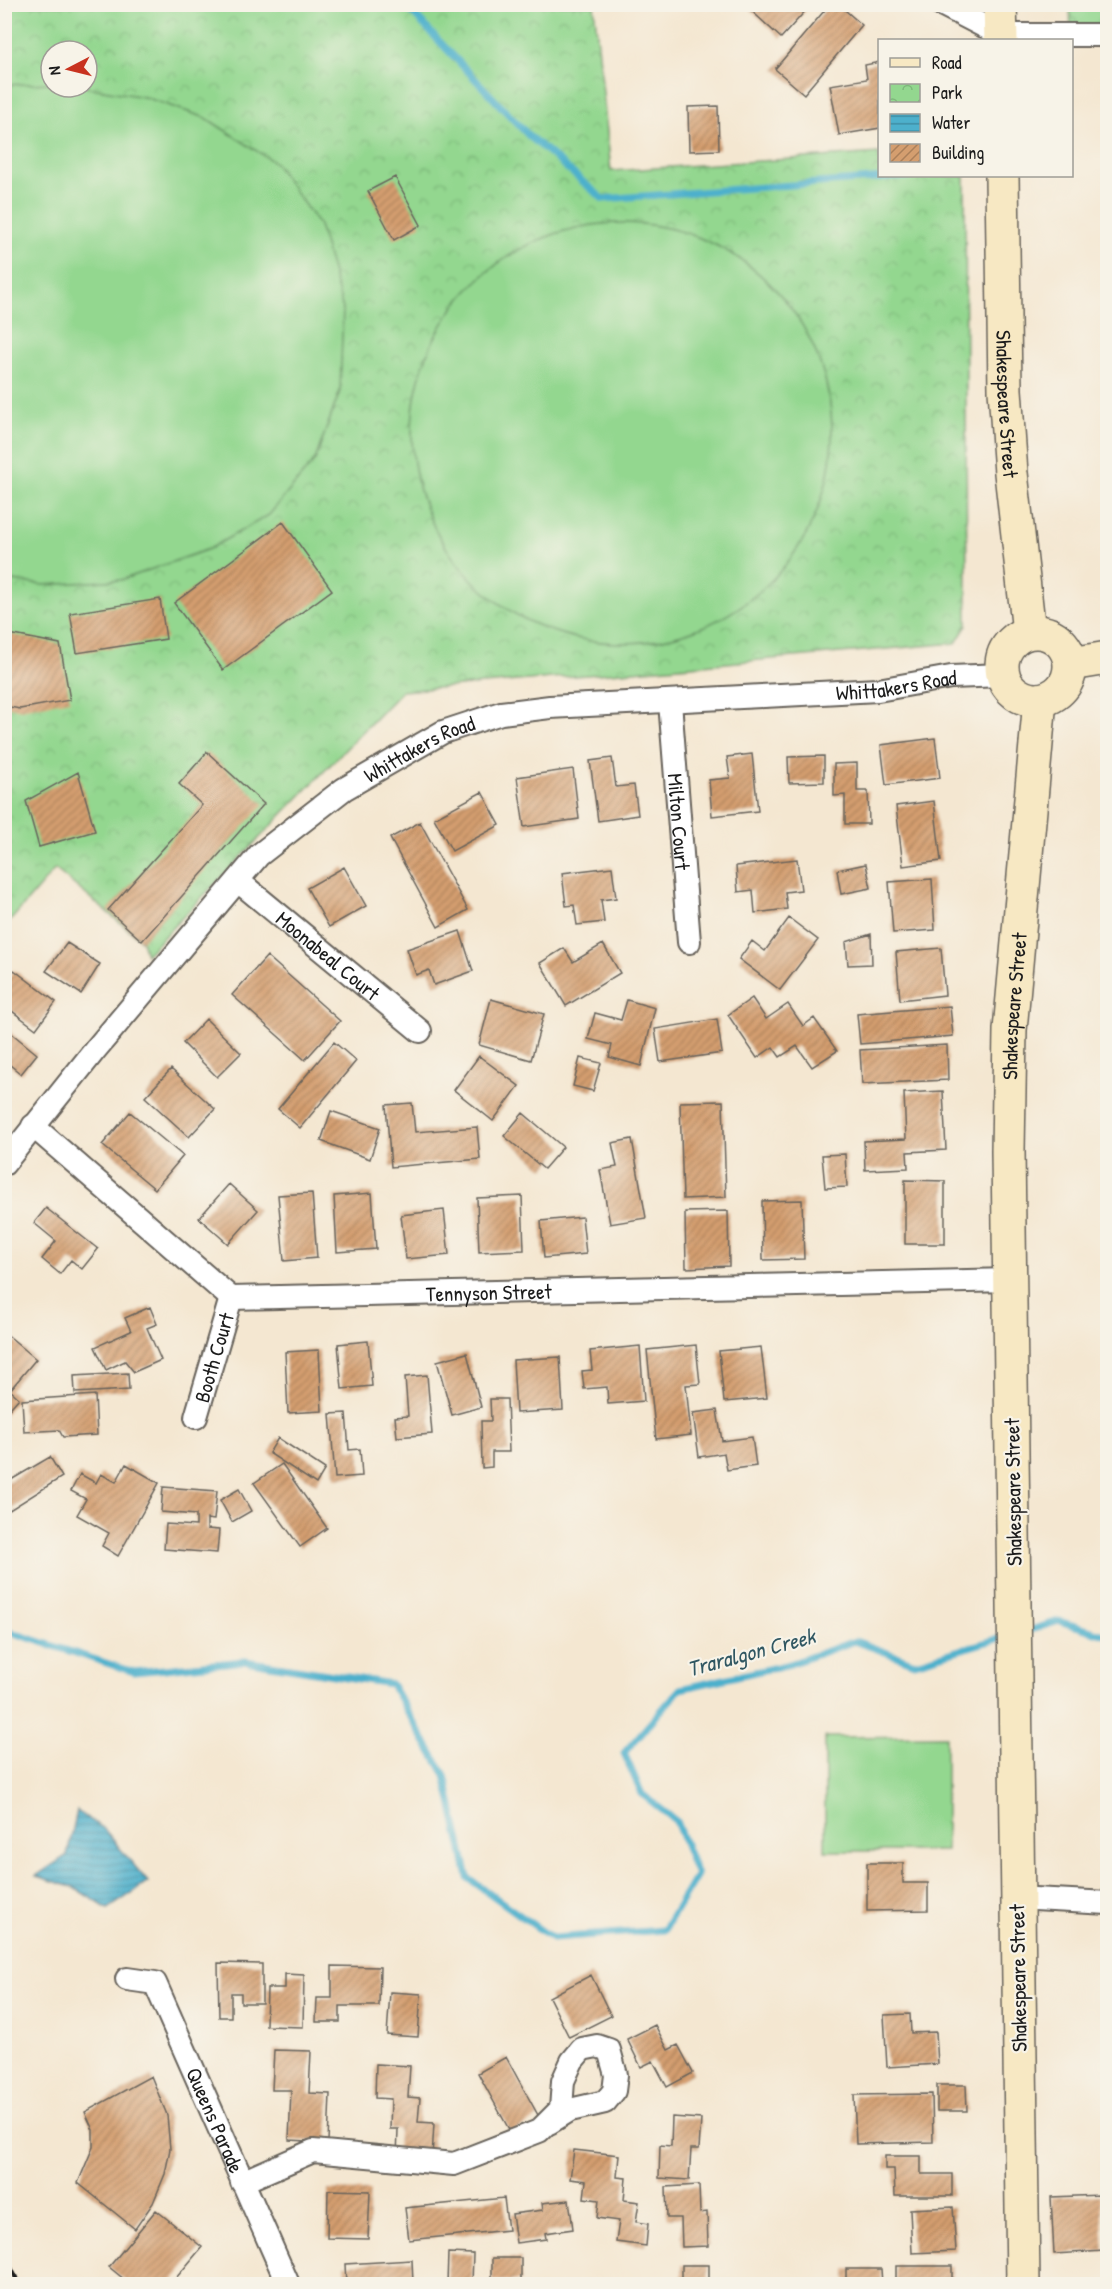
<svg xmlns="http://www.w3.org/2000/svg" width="1112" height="2289" font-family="'Patrick Hand',sans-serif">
	<defs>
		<pattern id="park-crowns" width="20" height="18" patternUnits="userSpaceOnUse" patternTransform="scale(1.5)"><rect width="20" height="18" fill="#93d78f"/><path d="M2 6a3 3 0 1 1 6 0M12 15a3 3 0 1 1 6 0" fill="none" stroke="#7eb87b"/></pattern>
		<pattern id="water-rules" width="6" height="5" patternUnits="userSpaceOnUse" patternTransform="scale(1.5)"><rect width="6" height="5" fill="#4db0cc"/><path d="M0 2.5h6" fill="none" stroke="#3f8ea5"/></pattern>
		<pattern id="building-hatch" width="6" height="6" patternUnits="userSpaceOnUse" patternTransform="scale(1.5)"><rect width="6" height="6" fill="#d49e6f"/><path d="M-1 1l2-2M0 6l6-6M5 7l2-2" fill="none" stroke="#ab805a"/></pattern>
	</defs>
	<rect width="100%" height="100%" fill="#f7f3e8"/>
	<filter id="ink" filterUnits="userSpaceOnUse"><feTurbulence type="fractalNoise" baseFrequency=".0167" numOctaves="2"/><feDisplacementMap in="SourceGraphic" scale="12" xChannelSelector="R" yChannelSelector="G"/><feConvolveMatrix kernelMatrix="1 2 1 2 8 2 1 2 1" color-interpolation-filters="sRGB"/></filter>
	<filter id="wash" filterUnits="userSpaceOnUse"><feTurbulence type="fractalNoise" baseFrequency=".008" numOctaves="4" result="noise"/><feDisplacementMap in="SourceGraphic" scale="24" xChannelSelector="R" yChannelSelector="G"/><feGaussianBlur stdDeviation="1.35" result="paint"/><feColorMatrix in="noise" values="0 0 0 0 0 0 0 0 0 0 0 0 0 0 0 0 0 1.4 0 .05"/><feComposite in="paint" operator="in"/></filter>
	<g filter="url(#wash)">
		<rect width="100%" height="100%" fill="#f4e7d1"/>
		<path fill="url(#park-crowns)" stroke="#587a56" stroke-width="1.5" fill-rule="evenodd" d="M 5,5 L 594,5 L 611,171 L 879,153 L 880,176 L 965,176 L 967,625 L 956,643 L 402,691 L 146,955 L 142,941 L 55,869 L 5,927 ZM 51,51 L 87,51 L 87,87 L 51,87 Z
			M 1070,5 L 1107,5 L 1107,35 L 1071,35 Z"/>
		<path fill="#93d78f" stroke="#587a56" stroke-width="1.5" d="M 51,83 L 51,87 L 86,87 L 144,97 L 206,118 L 274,162 L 319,225 L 343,309 L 340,391 L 315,460 L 269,515 L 209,549 L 121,580 L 44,585 L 5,580 L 5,85 Z
			M412 433a210 210 0 1 1 420 0a210 210 0 1 1-420 0Z
			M 946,1736 L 946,1851 L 825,1851 L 825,1737 Z"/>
		<path fill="url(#water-rules)" stroke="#346674" stroke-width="1.5" d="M 77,1811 L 104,1829 L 148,1882 L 108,1909 L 75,1888 L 36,1876 L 67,1855 Z"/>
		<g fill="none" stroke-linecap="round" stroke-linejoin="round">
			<path stroke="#4db0cc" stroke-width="7" d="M 404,4 L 529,136 L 603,199 L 912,176
				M 4,1630 L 134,1672 L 245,1661 L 391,1684 L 445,1775 L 468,1878 L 552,1938 L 664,1930 L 697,1875 L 676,1821 L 642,1794 L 624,1753 L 680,1689 L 790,1664 L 855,1641 L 915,1663 L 1004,1637
				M 1024,1632 L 1059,1621 L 1108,1636"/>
		</g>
		<g id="blocks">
			<path fill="url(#building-hatch)" d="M 744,4 L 804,4 L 808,8 L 781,38 Z
				M 830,4 L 838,4 L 862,25 L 804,94 L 775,69 Z
				M 880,62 L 880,128 L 839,135 L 830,85 L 867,79 L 865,65 Z
				M 718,106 L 719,150 L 689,151 L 688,107 Z
				M 395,177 L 421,225 L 394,240 L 368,191 Z
				M 283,522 L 332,590 L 223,670 L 174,603 Z
				M 160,599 L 166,639 L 77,653 L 70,613 Z
				M 4,633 L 60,644 L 70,700 L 20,709 L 4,706 Z
				M 935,738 L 940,778 L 886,785 L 881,745 Z
				M 207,752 L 264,804 L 142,941 L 108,910 L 202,805 L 179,784 Z
				M 752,754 L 758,811 L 712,816 L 709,780 L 730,778 L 727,757 Z
				M 824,756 L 824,782 L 789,783 L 788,757 Z
				M 612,758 L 616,787 L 634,785 L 638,815 L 598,821 L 590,761 Z
				M 857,763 L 857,791 L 868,791 L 869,824 L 845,824 L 845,795 L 834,796 L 834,764 Z
				M 573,769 L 579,819 L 524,827 L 517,777 Z
				M 78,772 L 95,831 L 39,847 L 26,801 Z
				M 482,792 L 500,825 L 452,851 L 434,818 Z
				M 934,801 L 941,861 L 903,866 L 896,806 Z
				M 420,822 L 468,910 L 438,927 L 390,838 Z
				M 797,859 L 801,890 L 785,892 L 787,909 L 755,913 L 753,890 L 738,892 L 736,866 Z
				M 866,864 L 871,888 L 841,894 L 837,870 Z
				M 344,867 L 366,906 L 329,927 L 307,888 Z
				M 612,867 L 616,898 L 601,900 L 604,922 L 577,925 L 574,905 L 566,906 L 562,873 Z
				M 932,879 L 935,930 L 893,933 L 889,882 Z
				M 789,918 L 818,940 L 780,990 L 739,959 L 752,941 L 765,951 Z
				M 460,931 L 473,971 L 434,985 L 429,970 L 416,975 L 407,949 Z
				M 871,934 L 872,964 L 848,965 L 846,942 Z
				M 67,943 L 100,964 L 81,994 L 46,971 Z
				M 603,944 L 620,973 L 566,1006 L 540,963 L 564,948 L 573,962 Z
				M 941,948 L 945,995 L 900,1000 L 896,952 Z
				M 267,956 L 340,1021 L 305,1060 L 232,995 Z
				M 14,970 L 56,1002 L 36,1029 L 4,1005 L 4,983 Z
				M 752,998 L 766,1019 L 788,1004 L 803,1026 L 814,1018 L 837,1051 L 812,1067 L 797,1046 L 780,1057 L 773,1047 L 757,1058 L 728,1015 Z
				M 491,999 L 544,1014 L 531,1060 L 479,1045 Z
				M 627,1000 L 655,1008 L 641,1066 L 609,1057 L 612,1045 L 588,1039 L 595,1013 L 621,1020 Z
				M 950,1006 L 953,1036 L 860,1044 L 857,1014 Z
				M 206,1019 L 241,1053 L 217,1077 L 183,1043 Z
				M 717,1019 L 722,1053 L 660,1062 L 655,1029 Z
				M 4,1027 L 37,1054 L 21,1074 L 4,1060 Z
				M 334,1042 L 356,1061 L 300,1128 L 278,1109 Z
				M 947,1045 L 948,1080 L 862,1084 L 860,1050 Z
				M 479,1056 L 519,1086 L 493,1121 L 454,1090 Z
				M 580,1058 L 601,1063 L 593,1091 L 573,1086 Z
				M 171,1069 L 215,1109 L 189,1137 L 145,1097 Z
				M 943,1091 L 946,1150 L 907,1152 L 908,1168 L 865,1170 L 864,1141 L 906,1139 L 904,1093 Z
				M 723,1101 L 726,1197 L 683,1199 L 680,1102 Z
				M 412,1103 L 415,1132 L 477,1127 L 480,1159 L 391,1167 L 386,1105 Z
				M 331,1111 L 380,1128 L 370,1159 L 321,1141 Z
				M 130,1112 L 183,1156 L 155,1189 L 102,1145 Z
				M 523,1113 L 563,1147 L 544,1169 L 504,1136 Z
				M 632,1139 L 646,1218 L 610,1224 L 600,1170 L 617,1167 L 612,1143 Z
				M 845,1154 L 847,1187 L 825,1188 L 822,1155 Z
				M 905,1180 L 945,1181 L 945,1244 L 905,1244 Z
				M 229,1184 L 258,1210 L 228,1244 L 199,1218 Z
				M 312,1193 L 317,1258 L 284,1261 L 278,1195 Z
				M 372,1193 L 376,1249 L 337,1252 L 334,1196 Z
				M 522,1196 L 524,1250 L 479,1252 L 477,1198 Z
				M 802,1200 L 804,1259 L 763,1260 L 762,1201 Z
				M 46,1208 L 98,1249 L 82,1269 L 71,1260 L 60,1274 L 42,1259 L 56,1241 L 34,1223 Z
				M 444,1210 L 449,1255 L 406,1259 L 401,1215 Z
				M 728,1211 L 729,1266 L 686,1268 L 685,1212 Z
				M 582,1217 L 586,1254 L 544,1258 L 541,1221 Z
				M 150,1307 L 157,1324 L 147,1328 L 161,1360 L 134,1372 L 125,1361 L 106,1370 L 95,1347 L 131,1331 L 125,1318 Z
				M 4,1332 L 36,1359 L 10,1390 L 19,1398 L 4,1415 Z
				M 368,1341 L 372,1386 L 342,1389 L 338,1344 Z
				M 696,1345 L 700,1384 L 686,1385 L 691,1435 L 656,1439 L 647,1350 Z
				M 640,1346 L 644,1401 L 608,1404 L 607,1387 L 584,1389 L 582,1371 L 592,1370 L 590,1351 Z
				M 761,1347 L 767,1398 L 724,1402 L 719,1351 Z
				M 319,1350 L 322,1411 L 288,1413 L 285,1352 Z
				M 467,1353 L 481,1407 L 452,1415 L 437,1361 Z
				M 560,1357 L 563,1410 L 516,1413 L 513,1360 Z
				M 128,1373 L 129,1390 L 75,1393 L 74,1376 Z
				M 427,1375 L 432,1434 L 397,1437 L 395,1417 L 408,1416 L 405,1377 Z
				M 95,1395 L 97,1435 L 63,1437 L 59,1430 L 24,1432 L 22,1400 Z
				M 490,1399 L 507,1399 L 509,1452 L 492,1452 L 492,1467 L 482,1468 L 481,1421 L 491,1421 Z
				M 717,1410 L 722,1441 L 752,1437 L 756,1466 L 727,1470 L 724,1453 L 699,1457 L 693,1413 Z
				M 346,1413 L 349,1450 L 360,1449 L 362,1476 L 335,1478 L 330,1414 Z
				M 278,1438 L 325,1469 L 316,1484 L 269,1453 Z
				M 50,1457 L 62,1477 L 8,1511 L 4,1505 L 4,1484 Z
				M 126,1464 L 159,1483 L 118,1556 L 102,1546 L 109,1533 L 77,1515 L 86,1499 L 71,1491 L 80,1474 L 96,1483 L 101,1474 L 116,1482 Z
				M 282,1464 L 327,1528 L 300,1547 L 254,1483 Z
				M 163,1487 L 217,1491 L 214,1520 L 207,1519 L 207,1529 L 219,1530 L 217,1553 L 164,1549 L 166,1524 L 196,1526 L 196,1515 L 161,1512 Z
				M 239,1489 L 251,1511 L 232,1522 L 220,1500 Z
				M 867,1863 L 903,1863 L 903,1883 L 928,1883 L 928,1910 L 867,1911 Z
				M 218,1963 L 262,1964 L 262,2003 L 241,2003 L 241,1993 L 231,1993 L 231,2017 L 219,2017 Z
				M 332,1966 L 380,1967 L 379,2006 L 340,2006 L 340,2022 L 316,2022 L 317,1998 L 332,1998 Z
				M 285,1974 L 304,1975 L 303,2027 L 266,2026 L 267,1988 L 285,1988 Z
				M 591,1975 L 611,2016 L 569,2037 L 549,1997 Z
				M 390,1992 L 421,1994 L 418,2037 L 387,2035 Z
				M 910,2014 L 911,2033 L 936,2032 L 938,2064 L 887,2067 L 884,2015 Z
				M 655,2025 L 668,2050 L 678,2045 L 693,2073 L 667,2087 L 653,2061 L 641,2067 L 627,2039 Z
				M 274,2050 L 311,2051 L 309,2093 L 330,2094 L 328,2142 L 289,2140 L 291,2090 L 272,2090 Z
				M 506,2057 L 539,2117 L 511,2133 L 478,2073 Z
				M 376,2064 L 410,2066 L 408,2097 L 420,2098 L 418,2122 L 434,2123 L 432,2158 L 397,2157 L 398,2129 L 390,2129 L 391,2099 L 375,2098 Z
				M 151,2076 L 167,2115 L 170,2149 L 165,2174 L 153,2203 L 135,2229 L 78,2183 L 93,2147 L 93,2130 L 85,2112 Z
				M 937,2085 L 966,2085 L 967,2111 L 937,2111 Z
				M 932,2094 L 933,2142 L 856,2144 L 854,2095 Z
				M 672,2117 L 701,2119 L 699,2149 L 691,2149 L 689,2180 L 659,2178 L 660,2145 L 671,2146 Z
				M 574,2150 L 619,2155 L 617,2177 L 626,2178 L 624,2200 L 639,2202 L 636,2222 L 648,2224 L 646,2246 L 616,2242 L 619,2221 L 597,2218 L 599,2200 L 584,2198 L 586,2181 L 570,2179 Z
				M 885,2156 L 921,2156 L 921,2174 L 952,2174 L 952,2196 L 895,2196 L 894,2169 L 885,2169 Z
				M 699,2185 L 700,2213 L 707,2212 L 708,2246 L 682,2247 L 681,2218 L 667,2218 L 666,2187 Z
				M 328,2190 L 370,2191 L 368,2239 L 327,2238 Z
				M 1101,2195 L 1104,2251 L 1054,2254 L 1051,2197 Z
				M 504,2198 L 508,2230 L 409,2240 L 405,2208 Z
				M 569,2200 L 573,2229 L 545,2233 L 546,2239 L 516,2243 L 512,2214 L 543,2210 L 542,2203 Z
				M 953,2207 L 956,2251 L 912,2253 L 910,2209 Z
				M 156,2210 L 202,2247 L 171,2284 L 130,2284 L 109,2267 Z
				M 448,2253 L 473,2254 L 472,2284 L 447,2284 Z
				M 492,2258 L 521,2258 L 521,2281 L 492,2281 Z
				M 412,2260 L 413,2284 L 346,2284 L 345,2264 Z
				M 682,2265 L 709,2265 L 709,2284 L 682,2284 Z
				M 896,2266 L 952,2266 L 952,2284 L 896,2284 Z
				M 846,2269 L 881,2269 L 882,2284 L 846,2284 Z"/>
		</g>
	</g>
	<g filter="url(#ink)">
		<use href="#blocks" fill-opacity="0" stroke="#68635b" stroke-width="1.5"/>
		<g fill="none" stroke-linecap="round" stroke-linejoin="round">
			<defs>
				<g id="street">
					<path d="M 941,4 L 1001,35 L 1108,35"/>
					<path id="s1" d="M 670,702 L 689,942"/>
					<path id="s2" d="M 238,881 L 420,1031"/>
					<path id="s3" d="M 33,1126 L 231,1298 L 1010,1280"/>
					<path id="s4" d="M 4,1164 L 95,1050 L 259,855 L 344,789 L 443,732 L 501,713 L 550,707 L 878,690 L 951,677 L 1003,675"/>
					<path id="s5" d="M 196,1417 L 231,1298"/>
					<path d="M 1016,1898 L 1108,1903"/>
					<path id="s6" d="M 127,1979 L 155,1983 L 288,2284"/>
					<path d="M 242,2182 L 313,2151 L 454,2164 L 539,2131 L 561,2109 L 563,2081 L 572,2061 L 582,2049 L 597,2046 L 609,2050 L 616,2075 L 614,2091 L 605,2102 L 570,2110 L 549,2123"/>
				</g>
				<g id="secondary">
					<path d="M 1000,4 L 1001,40"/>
					<path id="s7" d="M 1002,176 L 1005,390 L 1011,473 L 1029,632"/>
					<circle cx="1036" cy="666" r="34"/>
					<path d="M 1071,664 L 1108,658"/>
					<path id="s8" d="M 1023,2284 L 1008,1151 L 1010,1030 L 1040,700"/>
				</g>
			</defs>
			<use href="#street" stroke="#68635b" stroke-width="26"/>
			<use href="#secondary" stroke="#68635b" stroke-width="36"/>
			<use href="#street" stroke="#fff" stroke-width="22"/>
			<use href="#secondary" stroke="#f7e8c3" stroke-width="33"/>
			<path stroke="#1c1c1c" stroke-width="4.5" d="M 4,2254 L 19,2284"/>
		</g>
	</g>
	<g text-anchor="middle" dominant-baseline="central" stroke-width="4.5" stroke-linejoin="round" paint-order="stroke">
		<g font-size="21" fill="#1c1c1c" stroke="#f7f3e8">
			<text stroke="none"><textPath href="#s7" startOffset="228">Shakespeare Street</textPath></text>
			<text stroke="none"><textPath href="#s4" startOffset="1080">Whittakers Road</textPath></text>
			<text stroke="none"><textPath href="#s4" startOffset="594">Whittakers Road</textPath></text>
			<text stroke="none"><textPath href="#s1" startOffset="120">Milton Court</textPath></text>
			<text stroke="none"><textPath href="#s2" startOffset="117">Moonabeal Court</textPath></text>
			<text stroke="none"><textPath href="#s8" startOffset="1278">Shakespeare Street</textPath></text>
			<text stroke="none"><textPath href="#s3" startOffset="520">Tennyson Street</textPath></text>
			<text stroke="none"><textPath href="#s5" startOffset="62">Booth Court</textPath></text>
			<text transform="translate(1013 1492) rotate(-91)">Shakespeare Street</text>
			<text transform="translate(1018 1978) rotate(-91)">Shakespeare Street</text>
			<text stroke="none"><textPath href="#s6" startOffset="178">Queens Parade</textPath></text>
		</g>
		<g font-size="22" font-style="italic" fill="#305762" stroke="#f7f3e8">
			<text transform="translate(751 1652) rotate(-15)">Traralgon Creek</text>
		</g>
	</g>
	<rect width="1112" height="2289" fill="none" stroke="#f7f3e8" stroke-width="24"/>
	<rect x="878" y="39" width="195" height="138" fill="#f7f3e8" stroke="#9f9d96" stroke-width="1.5"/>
	<rect x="890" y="58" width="30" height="9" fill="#f7e8c3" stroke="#9f9d96" stroke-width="1.5"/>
	<text x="932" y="69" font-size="18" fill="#1c1c1c">Road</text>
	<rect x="890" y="84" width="30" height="18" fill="url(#park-crowns)" stroke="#9f9d96" stroke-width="1.5"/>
	<text x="932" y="99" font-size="18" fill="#1c1c1c">Park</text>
	<rect x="890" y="114" width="30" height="18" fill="url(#water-rules)" stroke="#9f9d96" stroke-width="1.5"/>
	<text x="932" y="129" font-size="18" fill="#1c1c1c">Water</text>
	<rect x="890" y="144" width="30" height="18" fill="url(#building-hatch)" stroke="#9f9d96" stroke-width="1.5"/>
	<text x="932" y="159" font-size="18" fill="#1c1c1c">Building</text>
	<g transform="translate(69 69) rotate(263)"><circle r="28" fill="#f7f3e8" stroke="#9f9d96" stroke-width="1.5"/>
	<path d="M0-4.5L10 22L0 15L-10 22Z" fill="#c8321e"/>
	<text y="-9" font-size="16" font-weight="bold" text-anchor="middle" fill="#1c1c1c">N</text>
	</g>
</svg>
